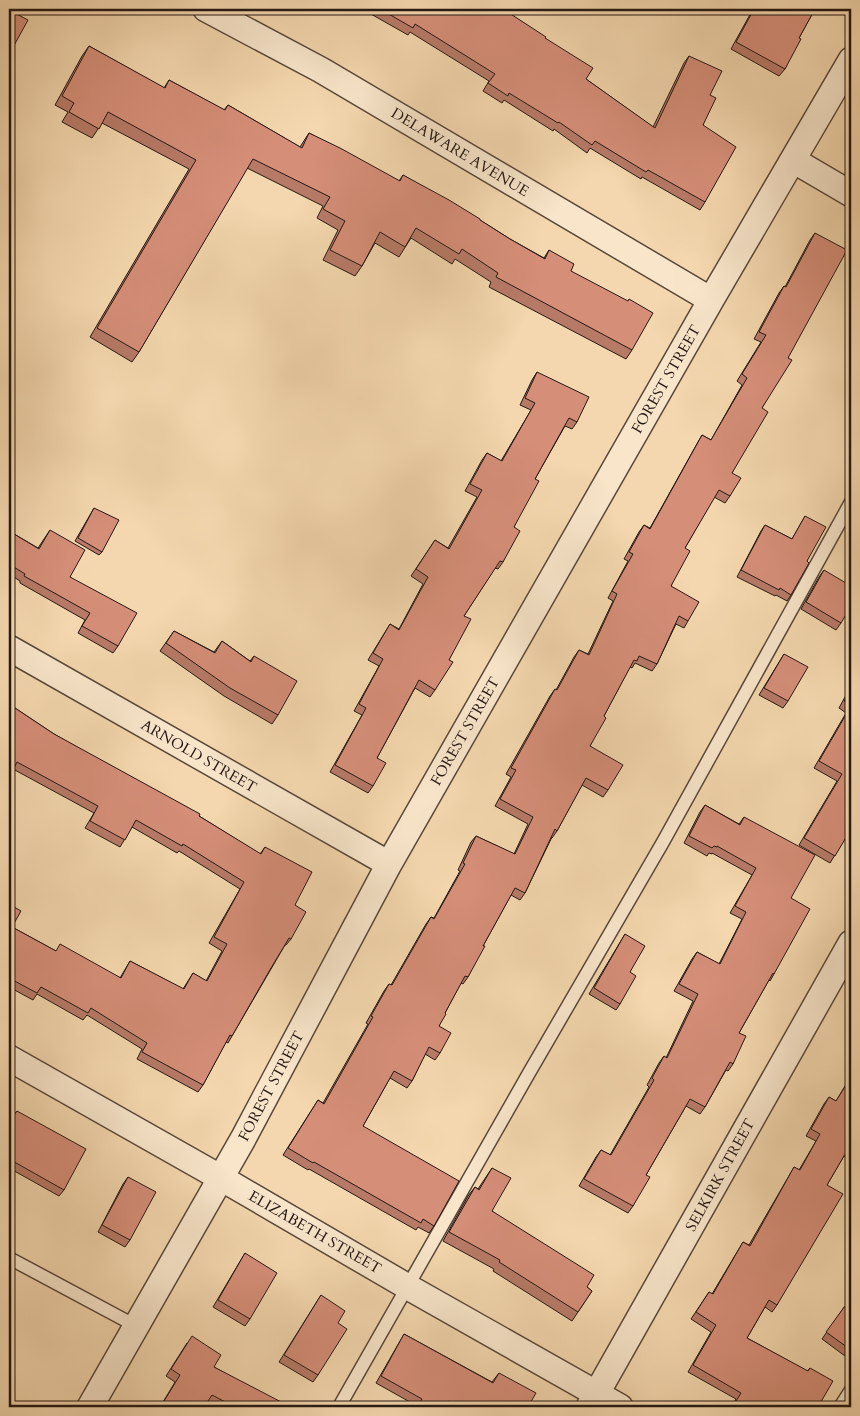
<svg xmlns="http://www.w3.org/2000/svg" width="860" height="1416" font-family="Cardo,serif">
	<rect width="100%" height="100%" fill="#f4d7ae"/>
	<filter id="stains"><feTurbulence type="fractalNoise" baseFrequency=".004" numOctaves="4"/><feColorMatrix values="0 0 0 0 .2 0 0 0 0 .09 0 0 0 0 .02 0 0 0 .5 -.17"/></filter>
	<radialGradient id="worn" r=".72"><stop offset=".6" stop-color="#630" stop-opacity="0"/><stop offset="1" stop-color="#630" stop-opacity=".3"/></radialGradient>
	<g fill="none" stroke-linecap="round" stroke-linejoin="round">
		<defs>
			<path id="lane" d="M 9,1258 L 136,1326
				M 339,1407 L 529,1073 L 663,842 L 851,502
				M 840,1407 L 851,1390"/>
			<path id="street" d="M 206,9 L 321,70 L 711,300
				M 793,160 L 851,194
				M 9,648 L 389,864
				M 9,1058 L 221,1178 L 408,1287 L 620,1407
				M 90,1407 L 243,1139 L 389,864 L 711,300 L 851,60
				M 589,1407 L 851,943"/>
		</defs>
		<use href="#lane" stroke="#59483a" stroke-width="15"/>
		<use href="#street" stroke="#59483a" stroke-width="28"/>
		<use href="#lane" stroke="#f8e5ca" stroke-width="12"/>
		<use href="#street" stroke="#f8e5ca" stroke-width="25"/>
	</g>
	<path fill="#b77a67" stroke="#251813" d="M 362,9 L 503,9 L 545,38 L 586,79 L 653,127 L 684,63 L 689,56 L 710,95 L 703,125 L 705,202 L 700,210 L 642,177 L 641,179 L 590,148 L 587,153 L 554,129 L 553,131 L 504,100 L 502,103 L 483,91 L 489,81 L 410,32 L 408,35 Z
		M 753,9 L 815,9 L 799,38 L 785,69 L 779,76 L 731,49 Z
		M 89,46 L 164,88 L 169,80 L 224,110 L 228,105 L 300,147 L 309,133 L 399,181 L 403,175 L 480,220 L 510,239 L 544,258 L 549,250 L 571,271 L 632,350 L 626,359 L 489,287 L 491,282 L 455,259 L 452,264 L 411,238 L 399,257 L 375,243 L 362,266 L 355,276 L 323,260 L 338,230 L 317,218 L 323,206 L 247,168 L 139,352 L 132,362 L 90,337 L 189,169 L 102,123 L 92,138 L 62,122 L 68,112 L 55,105 L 82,56 Z
		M 815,233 L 788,358 L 762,408 L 732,473 L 730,496 L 725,503 L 714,497 L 685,548 L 671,586 L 688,621 L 684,628 L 676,624 L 657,664 L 652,671 L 635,663 L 632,668 L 630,667 L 604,716 L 590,746 L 608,790 L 603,797 L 582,785 L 557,831 L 552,838 L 552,837 L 525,893 L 520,900 L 511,895 L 483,946 L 468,977 L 463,984 L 461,983 L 445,1013 L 439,1026 L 440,1053 L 435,1060 L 425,1054 L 412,1081 L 407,1088 L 390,1078 L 363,1126 L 434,1226 L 429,1233 L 418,1227 L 416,1230 L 309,1169 L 308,1170 L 283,1155 L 318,1100 L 323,1103 L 368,1024 L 366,1023 L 384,991 L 389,984 L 391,985 L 426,924 L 431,917 L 434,918 L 460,871 L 458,870 L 471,842 L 476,836 L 514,854 L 528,824 L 495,806 L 511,777 L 506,774 L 550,696 L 555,689 L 556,690 L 574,657 L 579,650 L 588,654 L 613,601 L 608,598 L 628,561 L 624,559 L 639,532 L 644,525 L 650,528 L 698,442 L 702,435 L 711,440 L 742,385 L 737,381 L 761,342 L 754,339 L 779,293 L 784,286 L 785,287 L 810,240 Z
		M 537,372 L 577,422 L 572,429 L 565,426 L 535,479 L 514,527 L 503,562 L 498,569 L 495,568 L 464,616 L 449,660 L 435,690 L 430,697 L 415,688 L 377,758 L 373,786 L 368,793 L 330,772 L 362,715 L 354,711 L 379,666 L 368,660 L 390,624 L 399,629 L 423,584 L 411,576 L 435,540 L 448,548 L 477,497 L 465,491 L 482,460 L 487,453 L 501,461 L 531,410 L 520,405 L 532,380 Z
		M 94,508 L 102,552 L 99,555 L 75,541 Z
		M 805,516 L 807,561 L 791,595 L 787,601 L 776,595 L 775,596 L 737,577 L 761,531 L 765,525 L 792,539 Z
		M 50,530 L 70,577 L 118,646 L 113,653 L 78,633 L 85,620 L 20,583 L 20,581 L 9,574 L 9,531 L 38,548 Z
		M 824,570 L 841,623 L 836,630 L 801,609 L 819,577 Z
		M 174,631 L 214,652 L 222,641 L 250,661 L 254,656 L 278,715 L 272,724 L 224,696 L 160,651 Z
		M 784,654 L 788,701 L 783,708 L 759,695 Z
		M 851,686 L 851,829 L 830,863 L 799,845 L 837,781 L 814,768 L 846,713 L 839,708 Z
		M 9,704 L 54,734 L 199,816 L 260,854 L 265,847 L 295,905 L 291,939 L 286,945 L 285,945 L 232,1036 L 228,1043 L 226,1042 L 203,1085 L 198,1092 L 137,1059 L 142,1049 L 87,1015 L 83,1020 L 37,994 L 33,1000 L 9,987 L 9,904 L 12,927 L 56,951 L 120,978 L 130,961 L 183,989 L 193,973 L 206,981 L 222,951 L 209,943 L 240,889 L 179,851 L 177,853 L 132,827 L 120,847 L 85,828 L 94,813 L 13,769 L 9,774 Z
		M 705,805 L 739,824 L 744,817 L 791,898 L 774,974 L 770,981 L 769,980 L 739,1033 L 733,1064 L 728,1071 L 726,1070 L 705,1107 L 700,1114 L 686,1106 L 646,1175 L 633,1206 L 628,1213 L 579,1186 L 596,1157 L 601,1150 L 610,1155 L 649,1087 L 647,1085 L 659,1063 L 664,1056 L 666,1058 L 693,1001 L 674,991 L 692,959 L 697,952 L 719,964 L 742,919 L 730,913 L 752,875 L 712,853 L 712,854 L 709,853 L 707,856 L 684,843 L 700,812 Z
		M 625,934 L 630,972 L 620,1004 L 616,1010 L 589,994 Z
		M 851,1076 L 851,1160 L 844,1156 L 827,1185 L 777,1305 L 772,1312 L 765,1307 L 747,1338 L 807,1371 L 810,1368 L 818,1407 L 731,1407 L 736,1399 L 688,1372 L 711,1332 L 691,1319 L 709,1292 L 712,1294 L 743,1242 L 749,1245 L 790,1174 L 794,1167 L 799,1170 L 816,1141 L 806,1136 L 824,1104 L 829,1097 L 836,1101 Z
		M 17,1111 L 64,1190 L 59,1196 L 9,1168 L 9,1112 L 14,1115 Z
		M 492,1168 L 492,1211 L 592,1291 L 572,1321 L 493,1271 L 494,1269 L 443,1241 L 468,1196 L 475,1187 L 478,1189 Z
		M 128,1177 L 130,1240 L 125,1247 L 98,1232 L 123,1184 Z
		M 245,1253 L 250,1319 L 245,1326 L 213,1307 Z
		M 321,1295 L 338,1323 L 318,1375 L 313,1382 L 279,1362 Z
		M 845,1306 L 851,1311 L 851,1355 L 849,1359 L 822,1339 Z
		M 404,1334 L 492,1382 L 499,1373 L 528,1407 L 416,1407 L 417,1406 L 376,1383 Z
		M 187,1343 L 214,1367 L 286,1407 L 217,1407 L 207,1402 L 204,1407 L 160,1407 L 175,1382 L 166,1376 Z"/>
	<path fill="#d58e78" stroke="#251813" d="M 380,9 L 503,9 L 546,37 L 545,38 L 593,68 L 586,79 L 655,128 L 689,56 L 722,71 L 710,95 L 716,98 L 703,125 L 736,147 L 705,202 L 648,170 L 646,172 L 595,141 L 592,145 L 559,122 L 558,123 L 509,93 L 508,96 L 488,83 L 495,74 L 415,24 L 413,28 Z
		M 754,9 L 815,9 L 799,38 L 801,39 L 785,69 L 736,42 Z
		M 9,10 L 28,20 L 11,51 L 9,50 Z
		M 89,46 L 165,88 L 169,80 L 225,110 L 228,105 L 302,148 L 309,133 L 340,148 L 400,181 L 403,175 L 449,200 L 480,219 L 480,220 L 510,239 L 545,259 L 549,250 L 574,264 L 571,271 L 628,301 L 629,299 L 653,313 L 632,350 L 496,277 L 498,273 L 462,249 L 459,254 L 416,228 L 405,247 L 380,232 L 362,266 L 330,250 L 345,221 L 323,209 L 330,197 L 253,159 L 139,352 L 97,328 L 196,160 L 108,112 L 99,129 L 69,112 L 74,103 L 62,96 Z
		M 815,233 L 847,250 L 788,358 L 792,360 L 762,408 L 768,412 L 732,473 L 741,478 L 730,496 L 719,490 L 685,548 L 690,551 L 671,586 L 699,602 L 688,621 L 679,616 L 657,664 L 639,656 L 637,661 L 634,660 L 604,716 L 606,718 L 590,746 L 623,765 L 608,790 L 586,778 L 557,831 L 555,829 L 525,893 L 515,888 L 483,946 L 485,946 L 468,977 L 465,976 L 445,1013 L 446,1014 L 439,1026 L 451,1033 L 440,1053 L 429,1047 L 412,1081 L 394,1071 L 363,1126 L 459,1181 L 434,1226 L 423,1219 L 421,1223 L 314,1162 L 313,1163 L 288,1148 L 318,1100 L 324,1104 L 373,1017 L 371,1016 L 389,984 L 392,985 L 431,917 L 434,919 L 465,864 L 463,863 L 476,836 L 515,854 L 533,817 L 500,799 L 516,770 L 511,768 L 555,689 L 557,690 L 579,650 L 589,655 L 617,594 L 612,591 L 633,554 L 629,552 L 644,525 L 650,529 L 702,435 L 711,440 L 747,378 L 742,374 L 766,335 L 759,332 L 784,286 L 786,287 Z
		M 537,372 L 589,397 L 577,422 L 569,418 L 535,479 L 539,481 L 514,527 L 520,531 L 503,562 L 500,561 L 464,616 L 471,619 L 449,660 L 453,662 L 435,690 L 419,680 L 377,758 L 386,763 L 373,786 L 335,765 L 366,708 L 359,704 L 383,659 L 373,653 L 390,624 L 399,630 L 428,577 L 416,569 L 435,540 L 449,549 L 482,490 L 470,484 L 487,453 L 502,461 L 535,403 L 525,398 Z
		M 94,508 L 119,520 L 102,552 L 78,538 Z
		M 805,516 L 826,527 L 807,561 L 809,563 L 791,595 L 780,588 L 779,590 L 741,570 L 765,525 L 792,539 Z
		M 50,530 L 85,550 L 70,577 L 137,613 L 118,646 L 82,626 L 90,613 L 24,576 L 25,574 L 9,564 L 9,531 L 39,549 Z
		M 824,570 L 851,586 L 851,606 L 841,623 L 806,602 Z
		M 174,631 L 215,653 L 222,641 L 251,662 L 254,656 L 297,681 L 278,715 L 230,688 L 166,643 Z
		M 784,654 L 808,667 L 788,701 L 764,688 Z
		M 851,688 L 851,829 L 835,856 L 804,838 L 842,774 L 819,761 L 851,706 L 844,701 Z
		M 9,704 L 54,734 L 200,814 L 199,816 L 261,854 L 265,847 L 312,872 L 295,905 L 306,912 L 291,939 L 289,938 L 271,968 L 232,1036 L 230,1035 L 203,1085 L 142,1052 L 147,1043 L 91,1008 L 88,1013 L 41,987 L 37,993 L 9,978 L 9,904 L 21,911 L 12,927 L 56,951 L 60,944 L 121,978 L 130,961 L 184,989 L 193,973 L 207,981 L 227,944 L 214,937 L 244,882 L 183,844 L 182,846 L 136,820 L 125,840 L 90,821 L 98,806 L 17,762 L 14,768 L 9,764 Z
		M 705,805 L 740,825 L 744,817 L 815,855 L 791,898 L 810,909 L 774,974 L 773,973 L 739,1033 L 746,1036 L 733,1064 L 730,1062 L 705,1107 L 690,1099 L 646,1175 L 650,1177 L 633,1206 L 584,1179 L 601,1150 L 611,1155 L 654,1080 L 652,1078 L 664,1056 L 667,1058 L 698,994 L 679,984 L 697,952 L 720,964 L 746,912 L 735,906 L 756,868 L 717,846 L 717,847 L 714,846 L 712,848 L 689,836 Z
		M 625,934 L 645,946 L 630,972 L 636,976 L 620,1004 L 594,988 Z
		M 851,1077 L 851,1151 L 848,1149 L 827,1185 L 843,1194 L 777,1305 L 769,1300 L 747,1338 L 808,1371 L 810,1368 L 833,1381 L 818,1407 L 748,1407 L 736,1401 L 741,1393 L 693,1365 L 716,1325 L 696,1312 L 709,1292 L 713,1294 L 743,1242 L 750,1246 L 794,1167 L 800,1170 L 820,1134 L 811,1129 L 829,1097 L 836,1101 Z
		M 17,1111 L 86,1149 L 64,1190 L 9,1159 L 9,1112 L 14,1115 Z
		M 492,1168 L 511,1178 L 492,1211 L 594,1275 L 587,1287 L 592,1291 L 578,1312 L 499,1262 L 500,1260 L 449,1232 L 475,1187 L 479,1190 Z
		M 128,1177 L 156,1192 L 130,1240 L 102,1225 Z
		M 245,1253 L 277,1273 L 250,1319 L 218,1300 Z
		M 321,1295 L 345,1311 L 338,1323 L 347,1329 L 318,1375 L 284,1355 Z
		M 845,1306 L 851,1311 L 851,1350 L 826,1332 Z
		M 404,1334 L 493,1383 L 499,1373 L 536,1393 L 528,1407 L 459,1407 L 448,1401 L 444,1407 L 417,1407 L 422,1399 L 381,1376 Z
		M 192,1336 L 221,1355 L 214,1367 L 287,1405 L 286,1407 L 235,1407 L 212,1395 L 204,1407 L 163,1407 L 161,1406 L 180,1375 L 171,1369 Z"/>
	<g text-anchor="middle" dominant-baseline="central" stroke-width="4.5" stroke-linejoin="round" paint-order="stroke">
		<g font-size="15" fill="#251813" stroke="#f8e5ca">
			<text transform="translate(460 152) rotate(31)">DELAWARE AVENUE</text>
			<text transform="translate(666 379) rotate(-60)">FOREST STREET</text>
			<text transform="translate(465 731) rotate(-60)">FOREST STREET</text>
			<text transform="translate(199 756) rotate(30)">ARNOLD STREET</text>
			<text transform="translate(271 1086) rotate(-62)">FOREST STREET</text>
			<text transform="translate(720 1175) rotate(-61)">SELKIRK STREET</text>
			<text transform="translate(315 1232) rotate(30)">ELIZABETH STREET</text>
		</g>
	</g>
	<rect width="860" height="1416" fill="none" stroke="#f4d7ae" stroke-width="30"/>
	<rect x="10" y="10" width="840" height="1396" fill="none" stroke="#251813" stroke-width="2.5"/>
	<rect x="15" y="15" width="830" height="1386" fill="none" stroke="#251813"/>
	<rect width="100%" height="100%" filter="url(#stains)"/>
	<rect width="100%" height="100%" fill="url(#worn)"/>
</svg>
